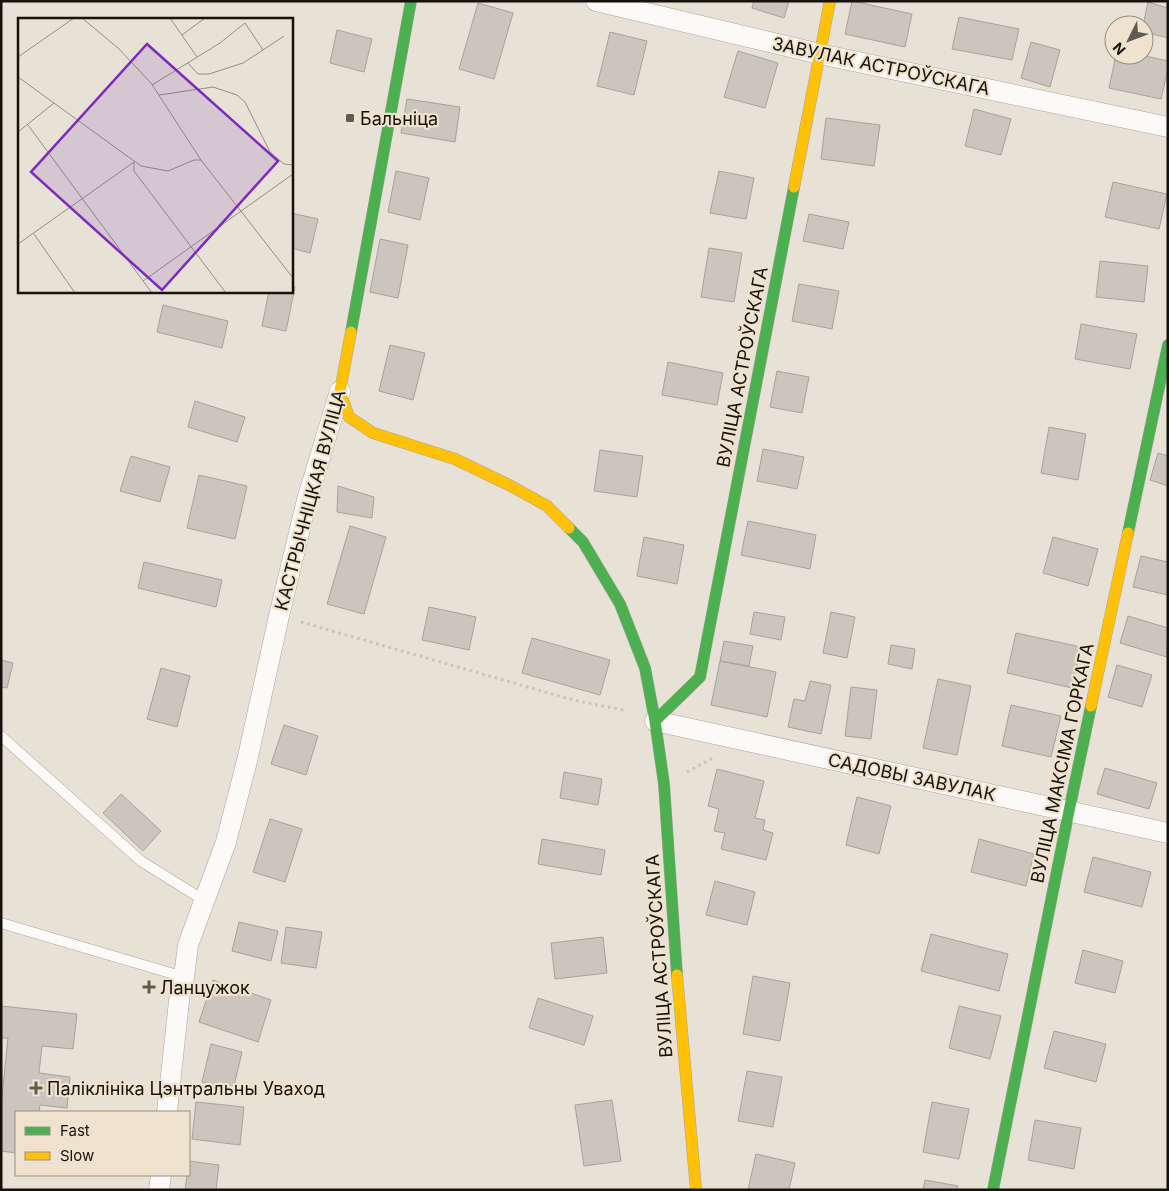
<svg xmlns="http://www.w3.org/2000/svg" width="1169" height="1191" font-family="Inter,sans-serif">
	<rect width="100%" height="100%" fill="#e7e1d6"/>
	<path fill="#ccc5be" stroke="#a8a19b" d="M 754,1 L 789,1 L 784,18 L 752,8 Z
		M 852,1 L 912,14 L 905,47 L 845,34 Z
		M 1148,2 L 1168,8 L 1168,38 L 1144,32 L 1143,25 Z
		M 478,3 L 513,13 L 494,79 L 459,69 Z
		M 959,17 L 1019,29 L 1012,60 L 952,49 Z
		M 337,30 L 372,39 L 364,72 L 330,63 Z
		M 610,32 L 647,41 L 634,95 L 597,86 Z
		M 1031,42 L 1060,50 L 1050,87 L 1021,78 Z
		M 738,51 L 778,63 L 765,108 L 724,97 Z
		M 1116,55 L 1141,55 L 1168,61 L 1168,69 L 1161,99 L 1109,88 Z
		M 407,99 L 460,107 L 455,142 L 401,133 Z
		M 974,109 L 1011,119 L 1001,155 L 965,146 Z
		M 826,118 L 880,125 L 874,166 L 821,159 Z
		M 396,171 L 429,178 L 420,220 L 388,212 Z
		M 719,171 L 754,178 L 746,219 L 710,213 Z
		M 1113,182 L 1167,194 L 1159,229 L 1105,217 Z
		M 291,213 L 318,219 L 310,253 L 291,248 Z
		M 809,214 L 849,222 L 843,249 L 803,241 Z
		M 380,239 L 408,245 L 398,298 L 370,292 Z
		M 709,248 L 742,253 L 734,302 L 701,297 Z
		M 1100,261 L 1148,266 L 1144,302 L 1096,297 Z
		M 799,284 L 839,291 L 832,329 L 792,321 Z
		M 291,286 L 295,287 L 286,331 L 262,326 L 269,291 L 291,291 Z
		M 163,305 L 228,321 L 222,348 L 157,332 Z
		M 1081,324 L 1137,334 L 1130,369 L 1075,359 Z
		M 390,345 L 425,353 L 413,400 L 379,391 Z
		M 668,362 L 723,373 L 717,405 L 662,395 Z
		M 777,371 L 809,377 L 802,413 L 770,407 Z
		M 195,401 L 245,417 L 237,442 L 188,427 Z
		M 1049,427 L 1086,434 L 1078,480 L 1041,473 Z
		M 763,449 L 804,457 L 797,489 L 757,481 Z
		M 600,450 L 643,456 L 637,497 L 594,491 Z
		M 1158,453 L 1168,456 L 1168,486 L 1150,480 Z
		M 131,456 L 170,467 L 160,502 L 120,491 Z
		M 199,475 L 247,486 L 235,539 L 187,528 Z
		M 338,486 L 374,497 L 372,518 L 337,512 Z
		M 748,521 L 816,535 L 810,569 L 741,555 Z
		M 350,526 L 386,537 L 364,614 L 327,604 Z
		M 644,537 L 684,545 L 677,584 L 637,576 Z
		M 1053,537 L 1098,549 L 1088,586 L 1043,573 Z
		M 1141,556 L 1168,562 L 1168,595 L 1133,587 Z
		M 144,562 L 222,580 L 216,607 L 138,588 Z
		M 429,607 L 476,617 L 469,650 L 422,640 Z
		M 754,612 L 785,617 L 781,640 L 750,634 Z
		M 831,612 L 855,617 L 847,658 L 823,653 Z
		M 1128,616 L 1168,628 L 1167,657 L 1120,643 Z
		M 1016,633 L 1081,647 L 1072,688 L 1007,673 Z
		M 532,638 L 610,660 L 600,695 L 522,673 Z
		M 724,641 L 753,646 L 749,666 L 720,661 Z
		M 891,645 L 915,649 L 912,669 L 888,664 Z
		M 1,660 L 13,663 L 7,688 L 1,687 Z
		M 720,661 L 776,672 L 767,717 L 711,705 Z
		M 1117,665 L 1152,675 L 1142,707 L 1108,697 Z
		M 161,668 L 190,676 L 177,727 L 147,719 Z
		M 938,679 L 971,686 L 957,755 L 923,748 Z
		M 810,681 L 831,685 L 821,734 L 788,727 L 794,699 L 805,701 Z
		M 851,687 L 877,690 L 871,739 L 845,736 Z
		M 1011,705 L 1061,716 L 1051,757 L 1002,746 Z
		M 284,725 L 318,736 L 306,775 L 271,764 Z
		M 1105,768 L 1157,783 L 1149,809 L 1097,794 Z
		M 717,769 L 764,781 L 755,818 L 765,820 L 763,830 L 773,833 L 766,860 L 721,849 L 725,833 L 714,831 L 719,809 L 708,806 Z
		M 564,772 L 602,779 L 598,805 L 560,798 Z
		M 121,794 L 161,831 L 143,851 L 103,813 Z
		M 857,797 L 891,806 L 879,854 L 846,845 Z
		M 270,819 L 302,829 L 285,882 L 253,872 Z
		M 542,839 L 605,850 L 601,875 L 538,864 Z
		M 979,839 L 1034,854 L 1026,886 L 971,872 Z
		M 1093,857 L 1151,872 L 1142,907 L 1084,892 Z
		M 715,881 L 755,892 L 747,925 L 706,915 Z
		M 239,922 L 278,931 L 271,961 L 232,951 Z
		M 286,927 L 322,932 L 316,968 L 281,963 Z
		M 931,934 L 1008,954 L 999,991 L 921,971 Z
		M 603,937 L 607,973 L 555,979 L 551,943 Z
		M 1083,950 L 1123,961 L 1115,993 L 1075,983 Z
		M 753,976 L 790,983 L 780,1041 L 743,1034 Z
		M 213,980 L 271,1000 L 258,1042 L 199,1022 Z
		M 538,998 L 593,1016 L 584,1045 L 529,1028 Z
		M 1,1006 L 77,1014 L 73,1049 L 42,1046 L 39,1073 L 70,1077 L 67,1108 L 40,1105 L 39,1112 L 16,1112 L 16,1153 L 1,1151 L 1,1106 L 8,1038 L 1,1038 Z
		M 959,1006 L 1001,1016 L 990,1059 L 949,1048 Z
		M 1054,1031 L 1106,1044 L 1096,1082 L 1044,1068 Z
		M 211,1044 L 242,1052 L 233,1090 L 202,1082 Z
		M 747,1071 L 782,1077 L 773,1127 L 738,1121 Z
		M 612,1100 L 621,1161 L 584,1166 L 575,1105 Z
		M 196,1102 L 244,1107 L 240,1145 L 192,1139 Z
		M 932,1102 L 969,1109 L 959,1159 L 923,1152 Z
		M 1035,1120 L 1081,1128 L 1074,1169 L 1028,1160 Z
		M 756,1154 L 795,1163 L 789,1190 L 748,1190 Z
		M 189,1161 L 219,1165 L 216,1190 L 185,1190 L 187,1175 L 189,1175 Z
		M 925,1180 L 958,1186 L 957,1190 L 923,1190 Z"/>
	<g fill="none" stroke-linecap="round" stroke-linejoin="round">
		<defs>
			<path id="lane" d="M 1,736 L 141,861 L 205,901
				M 1,923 L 184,977"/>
			<path id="street" d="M 596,1 L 820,54 L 1168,127
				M 655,721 L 1168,833
				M 167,1112 L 180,992 L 184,977 L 188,945 L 226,842 L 247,761 L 279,616 L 307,500 L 340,391
				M 159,1190 L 161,1175"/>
			<path id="fast" d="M 351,332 L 411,1
				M 569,528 L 583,542 L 620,604 L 645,668 L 655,721 L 664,784 L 677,975
				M 1128,533 L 1168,345
				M 655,721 L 700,677 L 794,187
				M 993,1190 L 1069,811 L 1091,706"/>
			<path id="slow" d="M 794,187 L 830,1
				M 351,332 L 340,391 L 349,417 L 373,433 L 455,459 L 511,486 L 547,506 L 569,528
				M 1091,706 L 1128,533
				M 677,975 L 696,1190"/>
		</defs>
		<use href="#lane" stroke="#a9a49b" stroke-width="11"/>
		<use href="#street" stroke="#a9a49b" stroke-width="21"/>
		<use href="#fast" stroke="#a9a49b" stroke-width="12"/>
		<use href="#slow" stroke="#a9a49b" stroke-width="12"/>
		<path stroke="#c6c3bf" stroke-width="3" stroke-dasharray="2.5 4" stroke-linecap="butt" d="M 301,622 L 573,700 L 623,710 L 627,709
			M 687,772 L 715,757"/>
		<use href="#lane" stroke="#fbfaf9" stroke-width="10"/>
		<use href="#street" stroke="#fbfaf9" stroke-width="20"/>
		<use href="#fast" stroke="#4caf50" stroke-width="11"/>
		<use href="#slow" stroke="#ffc107" stroke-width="11"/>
	</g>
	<g fill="#5f5a52" stroke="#efe2ce" stroke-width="2">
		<rect x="345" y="113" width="10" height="10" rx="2.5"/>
		<path d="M146.5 979.5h5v5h5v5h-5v5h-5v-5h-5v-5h5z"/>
		<path d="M33.5 1080.5h5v5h5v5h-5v5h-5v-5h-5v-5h5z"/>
	</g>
	<g text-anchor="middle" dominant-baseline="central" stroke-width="4.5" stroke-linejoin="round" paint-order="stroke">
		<g font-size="18" fill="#16120b" stroke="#efe2ce">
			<text transform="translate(881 66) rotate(12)">ЗАВУЛАК АСТРОЎСКАГА</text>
			<text transform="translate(742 367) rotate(-79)">ВУЛІЦА АСТРОЎСКАГА</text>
			<text transform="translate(310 500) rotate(-75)">КАСТРЫЧНІЦКАЯ ВУЛІЦА</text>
			<text transform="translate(1062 763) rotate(-78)">ВУЛІЦА МАКСІМА ГОРКАГА</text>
			<text transform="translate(912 777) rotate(12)">САДОВЫ ЗАВУЛАК</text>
			<text transform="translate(659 956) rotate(-94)">ВУЛІЦА АСТРОЎСКАГА</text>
		</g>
		<g font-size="18" fill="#16120b" stroke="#efe2ce" text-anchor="start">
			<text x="360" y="118">Бальніца</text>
			<text x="160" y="987">Ланцужок</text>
			<text x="47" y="1088">Паліклініка Цэнтральны Уваход</text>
		</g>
	</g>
	<g transform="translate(18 18)">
		<rect width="275" height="275" fill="#e7e1d6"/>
		<path fill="none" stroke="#938e85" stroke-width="1" d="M 64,0 L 100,30 L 133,65 L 183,142 L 275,260M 152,0 L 179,39M 164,17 L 187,0M 245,32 L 266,18M 0,39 L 56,0M 0,59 L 123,148 L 150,153 L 176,142 L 183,142M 134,67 L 202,25 L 227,5 L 245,32 L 225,45 L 191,56 L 180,56 L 170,45M 141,77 L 195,69 L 219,77 L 227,84 L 252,134 L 266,146 L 275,147M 10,107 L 134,275M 0,114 L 36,85M 116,144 L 116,153 L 208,275M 16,216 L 57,275M 0,226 L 116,144M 125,263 L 275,156"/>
		<path fill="#7b2cbf" fill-opacity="0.15" stroke="#7b2cbf" stroke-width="2.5" d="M 129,26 L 260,143 L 144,272 L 13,154 Z"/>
		<rect width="275" height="275" fill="none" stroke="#16120b" stroke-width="2.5"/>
	</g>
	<rect width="1169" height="1191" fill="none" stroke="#16120b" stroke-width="5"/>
	<rect x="15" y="1111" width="175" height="65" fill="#efe2ce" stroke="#988f80"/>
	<rect x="25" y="1127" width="25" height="8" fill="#4caf50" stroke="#988f80"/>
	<text x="60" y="1136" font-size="15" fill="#16120b">Fast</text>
	<rect x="25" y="1152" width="25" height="8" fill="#ffc107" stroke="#988f80"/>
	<text x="60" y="1161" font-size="15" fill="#16120b">Slow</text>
	<g transform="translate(1129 40) rotate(228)"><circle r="24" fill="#efe2ce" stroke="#988f80"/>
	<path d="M0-4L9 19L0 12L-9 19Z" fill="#5f5a52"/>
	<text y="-8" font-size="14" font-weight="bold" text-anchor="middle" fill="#16120b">N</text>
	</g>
</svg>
